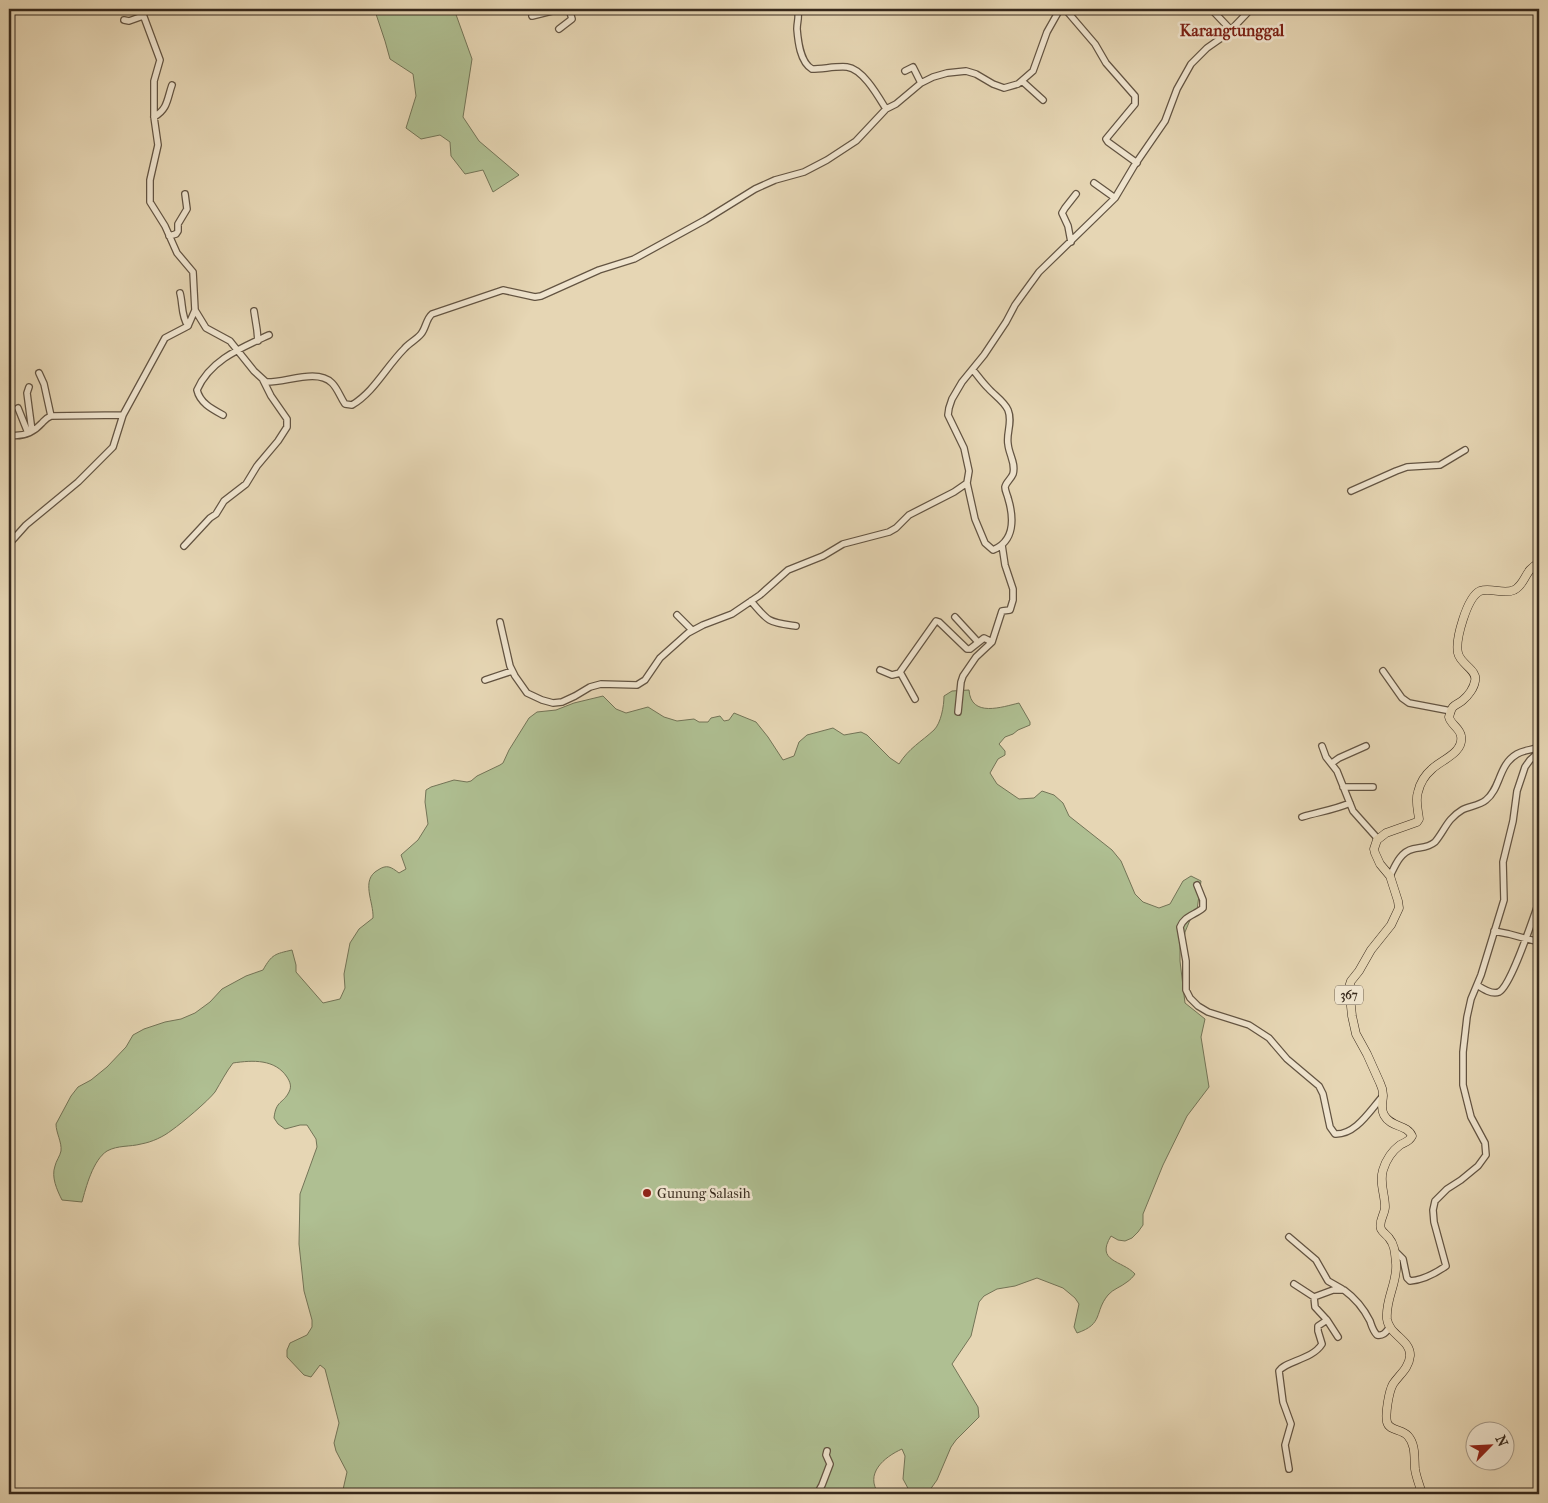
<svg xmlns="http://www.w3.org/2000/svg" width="1548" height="1503" font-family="'IM FELL French Canon',serif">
	<rect width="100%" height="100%" fill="#e6d6b4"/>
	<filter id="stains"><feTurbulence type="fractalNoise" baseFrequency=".004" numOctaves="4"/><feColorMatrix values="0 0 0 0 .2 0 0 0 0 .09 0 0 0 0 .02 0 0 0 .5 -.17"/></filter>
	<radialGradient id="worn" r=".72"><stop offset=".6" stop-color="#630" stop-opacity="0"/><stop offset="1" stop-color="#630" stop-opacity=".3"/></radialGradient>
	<path fill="#afbf92" stroke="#737457" d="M 369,9 L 454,9 L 472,59 L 463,117 L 479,141 L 519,175 L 493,192 L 483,170 L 465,174 L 451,156 L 450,142 L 440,135 L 421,139 L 406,128 L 416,96 L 413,74 L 390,59 L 385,41 L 375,11 Z
		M 969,690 C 971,718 1002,707 1019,703 L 1030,722 L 1030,725 L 1018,730 L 1013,734 L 1005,737 L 999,744 L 1005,751 L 1005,755 L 998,759 L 990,773 L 997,784 L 1019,799 L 1034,798 L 1042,791 L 1054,795 L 1063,803 L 1069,816 L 1112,850 L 1121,861 L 1135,894 L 1143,902 L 1159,908 L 1170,904 L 1183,881 L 1191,876 L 1201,881 L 1197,910 L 1190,920 L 1185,932 L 1184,939 L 1180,942 L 1180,961 L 1185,1003 L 1205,1019 L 1201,1037 L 1209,1087 L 1187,1116 L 1163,1165 L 1143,1214 L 1143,1225 L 1138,1232 L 1132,1238 L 1125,1241 L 1118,1240 L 1111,1236 C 1095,1262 1122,1260 1135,1274 C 1133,1277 1130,1280 1127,1282 C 1121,1287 1113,1289 1108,1295 C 1094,1312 1104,1324 1077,1333 L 1074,1327 L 1079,1304 L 1075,1298 L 1063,1288 L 1037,1278 L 1015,1286 L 997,1289 L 984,1296 L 979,1302 L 971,1336 L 952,1364 L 978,1407 L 979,1417 L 956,1440 L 951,1447 L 937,1480 L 927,1494 L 913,1494 L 910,1492 L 903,1479 L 905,1456 L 902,1449 C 884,1457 864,1474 879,1494 L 342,1494 L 347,1472 L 336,1451 L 334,1443 L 339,1423 L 325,1369 L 320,1365 L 311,1377 L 304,1375 L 287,1357 L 287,1350 L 290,1343 L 307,1335 L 312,1327 L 312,1320 L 304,1291 L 299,1244 L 300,1194 L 317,1147 L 316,1139 L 307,1125 L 300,1125 L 285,1129 L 278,1124 L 274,1118 C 276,1100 283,1104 289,1092 C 292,1086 290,1082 287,1077 C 275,1059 253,1060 233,1063 C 226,1072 221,1082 215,1092 C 208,1101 182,1123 172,1130 C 163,1137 152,1142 141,1144 C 130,1147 118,1145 107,1151 C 93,1160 86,1187 82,1202 L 62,1200 C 57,1190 51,1177 55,1166 C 56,1161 60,1156 61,1151 C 62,1142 56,1133 56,1124 L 71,1096 L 78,1087 L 91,1080 L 107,1067 L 126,1047 L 133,1035 L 144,1029 L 165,1022 L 181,1019 L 195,1013 L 210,1002 L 222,989 L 246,976 L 263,970 C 272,954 275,954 292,950 L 296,965 L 296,972 L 323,1003 L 340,999 L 345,988 L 344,974 L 350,943 L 359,929 L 373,918 C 374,902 360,880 378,870 C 387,864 391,867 399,873 L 406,869 L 401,855 L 418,840 L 428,824 L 425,802 L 426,790 L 431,787 L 454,780 L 467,782 L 471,781 L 477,776 L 500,765 L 503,763 L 509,750 L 529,718 L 537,712 L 556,710 L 574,703 L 603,696 L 616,709 L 626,713 L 648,707 L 664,717 L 677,721 L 694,719 L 699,722 L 708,722 L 711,718 L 720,716 L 724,721 L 729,720 L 734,713 L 756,722 L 768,737 L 783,760 L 794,756 L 799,742 L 807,735 L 833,728 L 844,735 L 861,732 L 867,735 L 890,758 L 899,764 C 909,748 921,742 934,730 C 941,723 944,706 944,696 L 952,691 Z"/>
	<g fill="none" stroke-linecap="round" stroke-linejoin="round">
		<defs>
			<path id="minor" d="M 797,9 C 800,16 797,21 797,29 C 798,41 800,62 812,69 C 823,69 836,66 847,67 C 863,69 878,96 886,109
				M 1065,9 L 1095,44 L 1106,63 L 1135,96 L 1135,104 L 1106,139 L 1108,142 L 1137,163
				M 1212,10 L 1231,30
				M 532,16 L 560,9
				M 124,20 L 129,21 L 143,16
				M 559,29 L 572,19 L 569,9
				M 905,71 L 913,67 L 921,83
				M 1022,81 L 1043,100
				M 154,117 C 168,109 167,99 172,85
				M 1094,183 L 1115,198
				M 169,236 L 176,234 L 178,231 L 178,224 L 187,209 L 185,194
				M 1071,242 L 1068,226 L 1062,213 L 1065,208 L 1076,194
				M 180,293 C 183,304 181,316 188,326
				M 195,310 L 206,328 L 230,341 L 254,371 L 266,382 C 285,383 317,368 332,383 C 338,389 340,397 345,404 L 352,405 C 374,392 386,367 404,349 C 409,343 416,340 421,334 C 426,328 426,319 432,314 L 503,290 L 535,297 L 541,296 L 599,270 L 634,259 L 705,220 L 755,189 L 775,180 L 804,172 L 827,160 L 856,141 L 886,109 L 896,104 L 921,83 L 933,77 L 947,73 L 966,71 L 976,74 L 993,84 L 1004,88 L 1018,84 L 1033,71 L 1047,32 L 1060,9
				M 254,311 L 257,330 L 258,341
				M 973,370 C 978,376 982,382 988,388 C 994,395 1004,401 1008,410 C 1013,422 1006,433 1008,444 C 1009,455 1016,463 1013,474 C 1011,479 1006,482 1005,487 C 1005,491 1007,494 1008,498 C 1014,518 1015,541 993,550 L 985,543 L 975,519 L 967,483 L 969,471 L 964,448 L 948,415 L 949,408 L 952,399 L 962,382 L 984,355 L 1006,322 L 1015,305 L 1039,272 L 1115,198 L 1134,166 L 1165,121 L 1177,89 L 1191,64 L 1207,48 L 1227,34 L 1251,9
				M 39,373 L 44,384 L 51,416
				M 29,387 L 27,393 L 32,431
				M 18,408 L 28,433
				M 223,415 C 212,409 200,403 197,390 C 210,360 241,348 269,335
				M 9,435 C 21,437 33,433 42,423 C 45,420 46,418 51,416 L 123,415
				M 1351,491 L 1396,471 L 1407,467 L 1440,465 L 1465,450
				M 9,544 L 26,525 L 78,482 L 113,447 L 123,415 L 165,338 L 188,326 L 195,310 L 193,272 L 177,253 L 165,226 L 150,202 L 150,180 L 158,145 L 154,117 L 154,81 L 160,60 L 141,9
				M 184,546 L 210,518 L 216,514 L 224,501 L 246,484 L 257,466 L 278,441 L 287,427 L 287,419 L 271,396 L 263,380
				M 751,601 C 769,623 769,622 796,626
				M 677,615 L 692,630
				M 955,617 L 978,642
				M 500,622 L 510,666 L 515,676 L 527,693 L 542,700 L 553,703 L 562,702 L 575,696 L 590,687 L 601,684 L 637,685 L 645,680 L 660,658 L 688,633 L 703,625 L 732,614 L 760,595 L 788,570 L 823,556 L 843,544 L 889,532 L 896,528 L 909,515 L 954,492 L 967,483
				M 880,670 L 892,675 L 900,673
				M 1383,671 L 1402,698 L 1409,703 L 1451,711
				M 485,680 L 512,671
				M 915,699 L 900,672 L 936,621 L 939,622 L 967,649 L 970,649 L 984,638 L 992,642
				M 958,712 L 961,682 L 963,676 L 976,657 L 992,642 L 1002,611 L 1010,610 L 1013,600 L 1013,589 L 1005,565 L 1002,545
				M 1322,746 L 1326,757 L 1337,771 L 1353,811 L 1378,839
				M 1332,763 L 1339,758 L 1366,746
				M 1343,787 L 1373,787
				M 1302,817 C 1318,812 1334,810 1350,803
				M 1390,876 C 1395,866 1400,852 1413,849 C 1421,847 1428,848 1435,842 C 1445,830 1447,819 1462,810 C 1469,806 1479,806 1486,800 C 1501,788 1498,765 1517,754 C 1524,750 1532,750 1539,747
				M 1197,885 L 1203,900 L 1203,908 C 1195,915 1184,916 1180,927 L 1186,961 L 1186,990 L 1190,998 L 1198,1006 L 1208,1012 L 1249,1025 L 1269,1038 L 1287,1059 L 1319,1086 L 1323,1094 L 1330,1127 L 1335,1134 C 1356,1135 1370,1110 1383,1096
				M 1494,931 L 1509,934 L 1539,942
				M 1477,985 C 1483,989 1492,995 1499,992 C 1511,986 1533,918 1539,902
				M 1289,1237 L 1316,1260 L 1328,1281 L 1342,1289
				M 1395,1251 L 1403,1259 L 1407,1278 L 1410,1281 C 1422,1280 1436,1273 1446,1266 L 1434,1222 L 1433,1210 L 1435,1201 L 1447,1189 L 1461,1180 L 1478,1166 L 1486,1155 L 1485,1143 L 1471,1117 L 1463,1085 L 1463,1052 L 1467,1017 L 1471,999 L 1481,975 L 1504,900 L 1503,862 L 1513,821 L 1517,791 L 1525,767 L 1530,760 L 1539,752
				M 1294,1284 L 1314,1297 L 1333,1290 L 1344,1290 C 1355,1298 1364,1309 1370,1321 C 1372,1327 1373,1331 1377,1335 C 1384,1336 1386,1332 1390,1327
				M 1314,1297 L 1315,1307 L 1327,1320 L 1338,1337
				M 1289,1469 L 1285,1445 L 1291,1424 L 1283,1402 L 1279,1371 C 1285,1361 1312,1360 1322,1344 L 1318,1331 L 1318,1326 L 1327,1320
				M 817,1494 L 822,1485 L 830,1464 L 826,1455 L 827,1451"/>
			<path id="major" d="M 1422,1494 C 1420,1486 1416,1477 1415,1469 C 1414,1458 1416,1445 1408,1436 C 1402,1429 1389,1431 1387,1422 C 1385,1414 1389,1391 1393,1384 C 1399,1375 1409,1368 1410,1356 C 1411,1340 1389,1335 1387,1319 C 1385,1299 1398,1282 1396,1263 C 1395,1254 1395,1245 1389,1238 C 1387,1235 1383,1233 1381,1229 C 1378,1222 1385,1214 1385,1207 C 1385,1194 1379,1183 1383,1170 C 1386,1160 1392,1151 1400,1145 C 1405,1142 1409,1142 1412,1136 C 1407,1124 1391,1128 1384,1115 C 1380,1108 1383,1102 1383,1095 C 1383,1091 1382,1087 1380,1083 L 1367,1054 L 1356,1034 L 1352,1016 L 1349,987 L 1351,981 L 1359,971 L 1371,950 L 1391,925 L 1399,908 L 1398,901 L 1390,876 L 1380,864 L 1375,853 L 1374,849 L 1377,840 L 1386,833 L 1417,822 L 1419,819 C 1418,810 1415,800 1418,792 C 1420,783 1425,775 1432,769 C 1441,760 1464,753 1461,736 C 1460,728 1451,725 1449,717 C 1450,714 1451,709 1453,707 C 1456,704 1460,703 1463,700 C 1468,696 1474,688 1475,681 C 1478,670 1460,664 1458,653 C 1455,640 1467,597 1480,591 C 1491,587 1503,595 1514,590 C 1526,584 1524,570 1539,563"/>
		</defs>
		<use href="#minor" stroke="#635442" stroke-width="8"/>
		<use href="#major" stroke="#37291c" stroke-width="9"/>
		<use href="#minor" stroke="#efe4ce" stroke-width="5.5"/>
		<use href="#major" stroke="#e6d6b4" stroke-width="8"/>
	</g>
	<circle fill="#8f2418" stroke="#efe4ce" stroke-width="2" cx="647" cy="1193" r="5"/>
	<g text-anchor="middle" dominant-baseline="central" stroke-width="5" stroke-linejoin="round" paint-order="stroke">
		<rect fill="#efe4ce" stroke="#6e6151" stroke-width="1" x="1335" y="985.5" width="28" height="19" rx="4"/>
		<g font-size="12" font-weight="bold" fill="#37291c">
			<text x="1349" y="995">367</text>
		</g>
		<g font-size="14" fill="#37291c" stroke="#efe4ce" text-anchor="start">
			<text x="657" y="1193">Gunung Salasih</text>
		</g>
		<g font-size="16" font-weight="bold" fill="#7a1f14" stroke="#efe4ce">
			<text x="1232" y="30">Karangtunggal</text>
		</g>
	</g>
	<rect width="1548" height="1503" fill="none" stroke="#e6d6b4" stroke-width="30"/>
	<rect x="10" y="10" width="1528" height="1483" fill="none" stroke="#37291c" stroke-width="2.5"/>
	<rect x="15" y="15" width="1518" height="1473" fill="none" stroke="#37291c"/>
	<g transform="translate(1490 1446) rotate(66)"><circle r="24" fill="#efe4ce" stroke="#a59987"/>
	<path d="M0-4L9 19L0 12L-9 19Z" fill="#8f2418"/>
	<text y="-8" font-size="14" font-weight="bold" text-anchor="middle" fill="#37291c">N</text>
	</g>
	<rect width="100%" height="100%" filter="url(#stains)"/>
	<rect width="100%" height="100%" fill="url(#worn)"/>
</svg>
